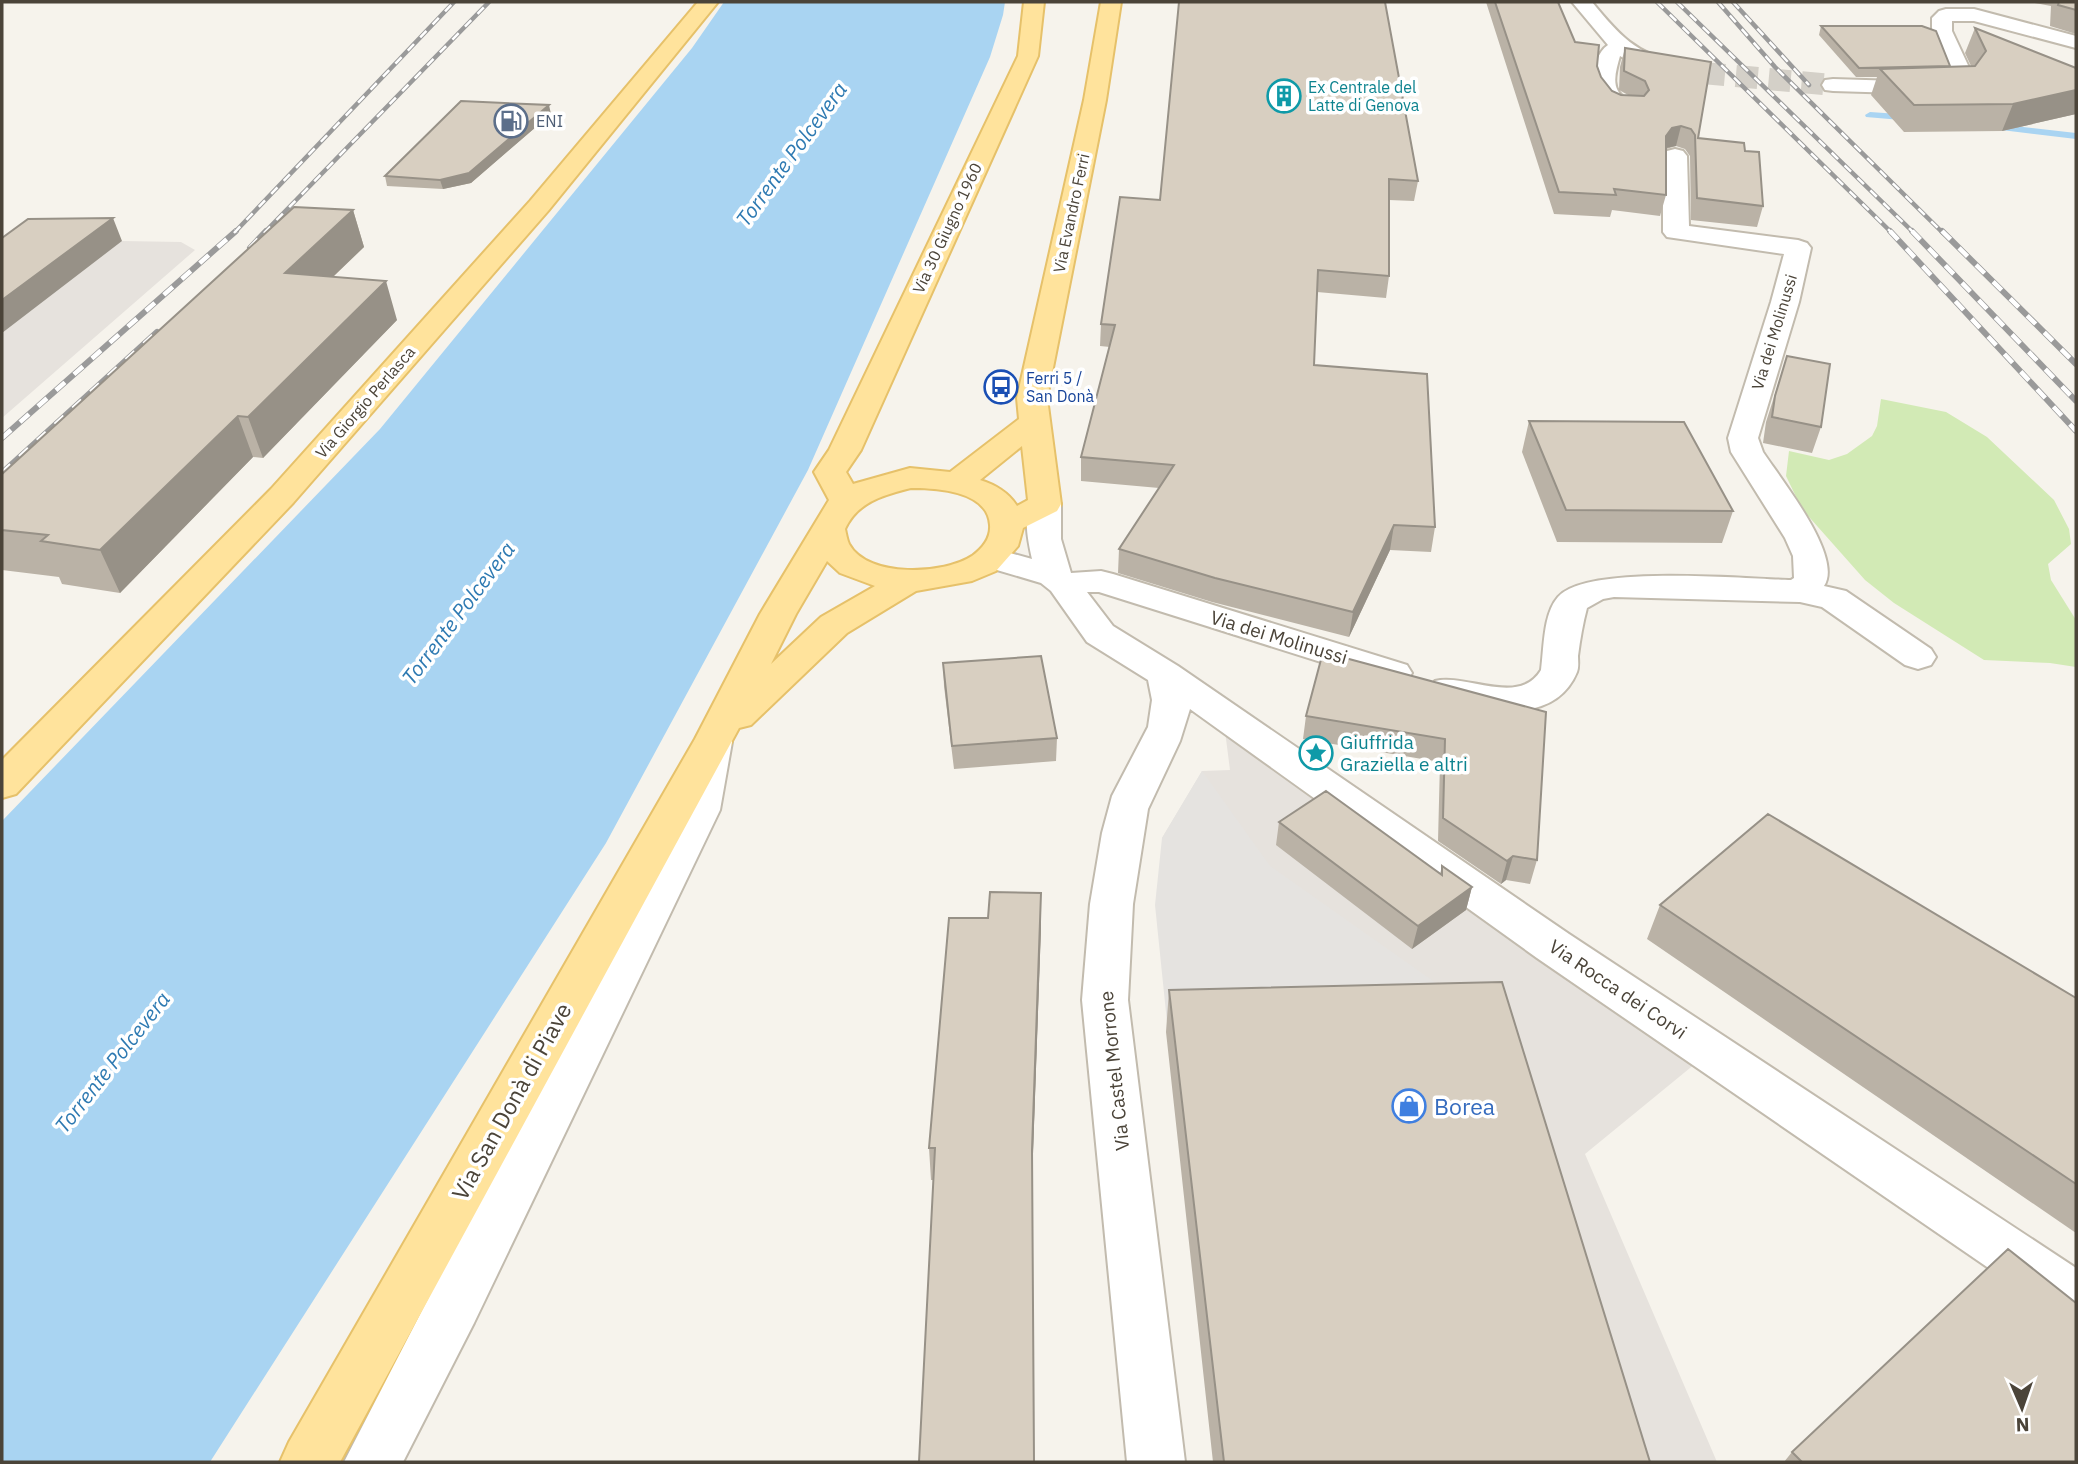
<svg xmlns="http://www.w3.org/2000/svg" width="2078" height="1464" font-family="'IBM Plex Sans',sans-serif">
	<rect width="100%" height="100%" fill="#f6f3ec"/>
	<path fill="#e6e2dd" d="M 122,241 L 181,242 L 195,250 L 2,418 L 2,243 Z
		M 1225,731 L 1701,1059 L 1585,1154 L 1717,1462 L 1214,1462 L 1167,1022 L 1162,838 L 1202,771 L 1230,770 Z"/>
	<path fill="#d2eab5" d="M 1881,399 L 1946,412 L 1987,437 L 2054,500 L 2069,529 L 2071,544 L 2048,564 L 2051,580 L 2076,620 L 2076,667 L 2050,663 L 1984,660 L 1894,603 L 1865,580 L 1802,509 L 1786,476 L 1789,451 L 1829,460 L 1847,454 L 1872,436 L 1877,426 Z"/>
	<path fill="#e5e3e0" d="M 1202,771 L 1270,866 L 1474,1010 L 1167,1022 L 1155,905 L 1162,838 Z"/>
	<path fill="#a9d4f2" d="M 724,2 L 1005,2 L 1003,15 L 990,57 L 808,470 L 606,843 L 210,1462 L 2,1462 L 2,821 L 380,429 L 692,48 Z"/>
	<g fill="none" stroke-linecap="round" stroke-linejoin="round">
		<path fill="#a9d4f2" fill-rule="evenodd" d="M 1870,112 L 1913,115 L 1918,118 L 1913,121 L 1866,117 L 1865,115 Z
			M 1989,123 L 2076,133 L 2076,139 L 1985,128 L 1984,126 Z"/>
		<path stroke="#d4d0c8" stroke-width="22" stroke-dasharray="22 11" stroke-linecap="butt" d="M 1703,73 L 1833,85"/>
		<defs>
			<path id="minor" d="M 1572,2 L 1592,2 C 1620,36 1635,53 1679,64 L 1683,68 L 1679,72 C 1661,77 1636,65 1620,56 C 1616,71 1609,90 1627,99 C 1634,102 1637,102 1642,108 L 1639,113 C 1622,117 1606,107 1596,94 C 1591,80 1594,54 1608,45 Z
				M 1946,9 L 1974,9 L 2076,36 L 2076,48 L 1974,21 L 1952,21 L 1952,31 L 1974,78 L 1965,89 L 1898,93 L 1833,91 L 1825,90 L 1822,85 L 1825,80 L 1833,79 L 1898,81 L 1951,78 L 1932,31 L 1932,18 L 1939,11 Z
				M 1675,149 L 1683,151 L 1687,156 L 1689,226 L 1798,240 L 1807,243 L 1811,248 L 1799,302 L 1758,438 L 1763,452 C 1780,478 1844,557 1824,586 L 1846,591 L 1931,649 L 1936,657 L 1931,665 L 1918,669 L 1905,665 L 1822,607 L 1800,602 L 1614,597 L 1603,599 L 1587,608 C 1583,623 1580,640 1578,656 C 1578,661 1579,667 1577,672 C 1554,728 1479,711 1435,699 L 1429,690 L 1435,681 C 1466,673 1519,707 1541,670 C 1544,648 1543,614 1558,597 C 1586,564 1745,579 1791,580 L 1794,578 L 1793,556 L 1785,538 L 1731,452 L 1728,438 L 1771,302 L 1784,254 L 1667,237 L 1663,232 L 1663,156 L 1667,151 Z
				M 1045,494 L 1057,497 L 1061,504 L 1061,539 L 1071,573 L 1101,571 L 1113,574 L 1407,665 L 1412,673 L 1407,681 L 1394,685 L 1099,592 L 1087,592 L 1113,626 L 1178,666 L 1569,934 L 2076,1268 L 2076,1323 L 2057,1315 L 1537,958 L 1190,709 L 1180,741 L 1148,809 L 1133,904 L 1128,1000 L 1185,1462 L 1127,1462 L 1082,1000 L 1090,904 L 1102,833 L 1112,796 L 1148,727 L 1152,700 L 1148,680 L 1087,642 L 1051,591 L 1041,583 L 980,565 L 975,558 L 980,551 L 992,548 L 1032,559 C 1028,541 1022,513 1033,497 Z
				M 713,729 L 727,733 L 732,742 L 720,810 L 474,1323 L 403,1462 L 344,1462 L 680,810 L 694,742 L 699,733 Z"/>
			<path id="primary" d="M 698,2 L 718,2 L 548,211 L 293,503 L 16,794 L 2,798 L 2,760 L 271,489 L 530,201 Z
				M 1024,2 L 1044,2 L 1038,56 L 861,450 L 846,472 L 853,484 L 910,468 L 950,472 L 1019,419 L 1017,398 L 1084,100 L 1101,2 L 1121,2 L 1106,100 L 1047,398 L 1061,504 L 1057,511 L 1023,528 L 1018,546 L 996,571 L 972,581 L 916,591 L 847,633 L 751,725 L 739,728 L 340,1462 L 280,1462 L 289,1442 L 695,739 L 760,614 L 829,500 L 814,472 L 829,450 L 1018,56 ZM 1022,446 L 1028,500 L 1017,506 C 1008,492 996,485 980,480 ZM 911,488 C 937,488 988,491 990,525 C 991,538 983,548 972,556 C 945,574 868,579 849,544 C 847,540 846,533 845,529 C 858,501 884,495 911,488 ZM 827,561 L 840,573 L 875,586 L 821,617 L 771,664 L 796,614 Z"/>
		</defs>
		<use href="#minor" stroke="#c2bbae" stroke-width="4"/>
		<use href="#primary" stroke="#e6c16a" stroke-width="4"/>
		<use href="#minor" fill="#fff" fill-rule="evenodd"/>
		<use href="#primary" fill="#ffe39c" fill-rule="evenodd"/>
		<defs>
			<path id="rail-far1" d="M 1657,2 L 1892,233
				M 1677,2 L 1914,233
				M 1718,2 L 1775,67 L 1943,233
				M 1733,2 L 1809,85
				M 234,233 L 454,2
				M 264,233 L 489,2"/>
			<path id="rail" d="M 1890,231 L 2076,431
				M 1912,231 L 2076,401
				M 1942,231 L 2076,364
				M 250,248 L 266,231
				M 2,438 L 236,231
				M 2,473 L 157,332"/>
		</defs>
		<use href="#rail-far1" stroke="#9a9a9a" stroke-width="4.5"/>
		<use href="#rail" stroke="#9a9a9a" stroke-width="6"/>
		<use href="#rail-far1" stroke="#fff" stroke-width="2.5" stroke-dasharray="9" stroke-linecap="butt"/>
		<use href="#rail" stroke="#fff" stroke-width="4.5" stroke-dasharray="12" stroke-linecap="butt"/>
	</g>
	<path fill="#bab2a6" d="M 1179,2 L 1418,181 L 1414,201 L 1389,200 L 1389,276 L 1386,298 L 1317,292 L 1314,365 L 1435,527 L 1431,552 L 1390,550 L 1349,637 L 1212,602 L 1118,573 L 1119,549 L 1159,488 L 1081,481 L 1081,457 L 1110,347 L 1100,346 L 1101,324 L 1160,200 Z
		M 1486,2 L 1558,2 L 1575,42 L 1597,66 L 1601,77 L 1612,91 L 1621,95 L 1630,96 L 1619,90 L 1620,67 L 1625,48 L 1698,138 L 1745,151 L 1763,206 L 1757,227 L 1691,220 L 1690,156 L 1685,149 L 1676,146 L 1666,149 L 1666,195 L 1660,216 L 1612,210 L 1610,217 L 1554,214 Z
		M 2030,2 L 2076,2 L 2076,34 L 2050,26 L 2051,6 Z
		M 1821,26 L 1950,66 L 1971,66 L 1965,53 L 1975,28 L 2076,68 L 2076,114 L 2002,131 L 1904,132 L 1871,95 L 1877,77 L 1856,77 L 1819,35 Z
		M 551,114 L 471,183 L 443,189 L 387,186 L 385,176 Z
		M 353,210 L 364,247 L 333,277 L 397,320 L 263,458 L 253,457 L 120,593 L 62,584 L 59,577 L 2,570 L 2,474 Z
		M 1787,356 L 1821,427 L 1812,453 L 1763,443 L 1766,422 Z
		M 1529,421 L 1733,511 L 1722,543 L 1557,542 L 1522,452 Z
		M 943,663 L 1057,738 L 1056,761 L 954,769 L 944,686 Z
		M 1546,712 L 1537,860 L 1530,884 L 1506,880 L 1501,884 L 1438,841 L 1440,762 L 1303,739 L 1306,716 Z
		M 1279,822 L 1440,874 L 1442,866 L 1472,887 L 1466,910 L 1412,949 L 1276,845 Z
		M 1041,893 L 1041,927 L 1032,1182 L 931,1180 L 929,1148 L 988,918 Z
		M 1660,905 L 2076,998 L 2076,1233 L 1647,939 Z
		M 1169,990 L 1650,1462 L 1213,1462 L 1166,1032 Z
		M 1792,1452 L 2076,1462 L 1784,1462 Z"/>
	<path fill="#979187" d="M 2076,90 L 2076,114 L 2002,131 L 2013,104 Z
		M 549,105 L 551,114 L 471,183 L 443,189 L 440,180 Z
		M 1681,126 L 1676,146 L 1666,148 L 1660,156 L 1666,136 L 1672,128 Z
		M 353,210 L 364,247 L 297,311 L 285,273 Z
		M 113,218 L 122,241 L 2,333 L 2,300 Z
		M 386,281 L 397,320 L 263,458 L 248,417 Z
		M 238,416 L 253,457 L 120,593 L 100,550 Z
		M 1394,525 L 1390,550 L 1349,637 L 1353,612 Z
		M 1513,856 L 1506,880 L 1501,884 L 1507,861 Z
		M 1472,887 L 1466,910 L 1412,949 L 1418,926 Z
		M 1041,893 L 1041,927 L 1032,1182 L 1032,1150 Z"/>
	<path fill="#d8cfc1" stroke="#979187" stroke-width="2" d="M 1179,2 L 1385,2 L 1418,181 L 1389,179 L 1389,276 L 1318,270 L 1314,365 L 1427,374 L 1435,527 L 1394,525 L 1353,612 L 1215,578 L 1119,549 L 1174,465 L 1081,457 L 1115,325 L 1101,324 L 1120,197 L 1160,200 Z
		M 1495,2 L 1558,2 L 1575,42 L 1599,45 L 1597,66 L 1601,77 L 1612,91 L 1621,95 L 1644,96 L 1649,90 L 1645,81 L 1624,71 L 1625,48 L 1711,62 L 1698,138 L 1744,143 L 1745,151 L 1759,152 L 1763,206 L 1697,198 L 1695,135 L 1691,129 L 1681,126 L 1672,128 L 1666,136 L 1666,195 L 1614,189 L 1616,195 L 1559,192 Z
		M 2059,2 L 2076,2 L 2076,10 L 2058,5 Z
		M 1821,26 L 1922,26 L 1936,31 L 1950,66 L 1859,68 Z
		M 1975,28 L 2076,68 L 2076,90 L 2013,104 L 1914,105 L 1880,69 L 1975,66 L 1986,51 Z
		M 461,101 L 549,105 L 469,173 L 440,180 L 385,176 Z
		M 294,207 L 353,210 L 285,273 L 386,281 L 248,417 L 238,416 L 100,550 L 41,541 L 48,535 L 2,530 L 2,474 Z
		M 113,218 L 2,300 L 2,238 L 28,219 Z
		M 1787,356 L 1830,364 L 1821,427 L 1772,417 L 1775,396 Z
		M 1529,421 L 1684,422 L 1733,511 L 1566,510 Z
		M 1323,652 L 1546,712 L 1537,860 L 1513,856 L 1507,861 L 1443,818 L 1445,739 L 1306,716 Z
		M 1041,656 L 1057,738 L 952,746 L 943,663 Z
		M 1326,791 L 1442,875 L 1442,866 L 1472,887 L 1418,926 L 1279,822 Z
		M 1768,814 L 2076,998 L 2076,1184 L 1660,905 Z
		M 990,892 L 1041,893 L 1032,1150 L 1034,1462 L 919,1462 L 935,1148 L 929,1148 L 949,918 L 988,918 Z
		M 1502,982 L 1650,1462 L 1224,1462 L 1169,990 Z
		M 2008,1249 L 2076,1303 L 2076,1462 L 1802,1462 L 1792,1452 Z"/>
	<defs>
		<symbol id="building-ring" viewBox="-11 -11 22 22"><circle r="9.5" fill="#fff" stroke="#0f9aa8" stroke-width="1.5"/><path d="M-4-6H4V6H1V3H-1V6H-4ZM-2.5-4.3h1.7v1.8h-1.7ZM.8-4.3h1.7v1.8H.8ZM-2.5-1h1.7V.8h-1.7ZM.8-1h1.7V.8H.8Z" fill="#0f9aa8"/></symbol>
		<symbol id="fuel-ring" viewBox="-11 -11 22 22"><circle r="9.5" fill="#fff" stroke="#5c6f8a" stroke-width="1.5"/><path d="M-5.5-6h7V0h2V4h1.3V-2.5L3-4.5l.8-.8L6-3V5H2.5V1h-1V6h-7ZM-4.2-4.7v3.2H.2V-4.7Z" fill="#5c6f8a"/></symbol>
		<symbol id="bus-ring" viewBox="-11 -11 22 22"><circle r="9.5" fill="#fff" stroke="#1a4fb4" stroke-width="1.5"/><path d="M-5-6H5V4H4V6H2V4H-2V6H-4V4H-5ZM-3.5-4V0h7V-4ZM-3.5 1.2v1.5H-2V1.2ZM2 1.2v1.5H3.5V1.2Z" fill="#1a4fb4"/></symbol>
		<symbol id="sight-ring" viewBox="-11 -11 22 22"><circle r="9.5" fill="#fff" stroke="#0f9aa8" stroke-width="1.5"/><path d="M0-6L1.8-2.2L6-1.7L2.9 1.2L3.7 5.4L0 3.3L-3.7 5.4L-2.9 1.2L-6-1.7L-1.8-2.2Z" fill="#0f9aa8"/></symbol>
		<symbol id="shop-ring" viewBox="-11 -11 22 22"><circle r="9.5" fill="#fff" stroke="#3f7fe0" stroke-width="1.5"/><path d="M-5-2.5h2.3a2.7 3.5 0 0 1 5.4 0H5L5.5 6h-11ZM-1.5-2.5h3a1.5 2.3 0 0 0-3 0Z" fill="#3f7fe0"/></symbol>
	</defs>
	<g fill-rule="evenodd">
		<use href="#building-ring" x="1265" y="77" width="38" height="38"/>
		<use href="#fuel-ring" x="492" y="102" width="38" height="38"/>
		<use href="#bus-ring" x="982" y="368" width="38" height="38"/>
		<use href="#sight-ring" x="1297" y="734" width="38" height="38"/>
		<use href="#shop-ring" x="1390" y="1087" width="38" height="38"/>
	</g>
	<g text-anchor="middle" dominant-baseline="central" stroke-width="7" stroke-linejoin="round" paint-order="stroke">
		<g font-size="16" fill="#0d838f" stroke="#fff" text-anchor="start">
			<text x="1308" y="87">Ex Centrale del<tspan x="1308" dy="18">Latte di Genova</tspan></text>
		</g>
		<g font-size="16" fill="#4e5e75" stroke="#fff" text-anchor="start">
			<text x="536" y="121">ENI</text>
		</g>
		<g font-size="16" fill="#4b4439" stroke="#fff">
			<text transform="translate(1071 213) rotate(-78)">Via Evandro Ferri</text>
			<text transform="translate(947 228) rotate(-65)">Via 30 Giugno 1960</text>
			<text transform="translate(1774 332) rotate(-73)">Via dei Molinussi</text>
			<text transform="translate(365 402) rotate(-49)">Via Giorgio Perlasca</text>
		</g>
		<g font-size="16" fill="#164399" stroke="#fff" text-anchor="start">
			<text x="1026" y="378">Ferri 5 /<tspan x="1026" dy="18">San Donà</tspan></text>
		</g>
		<g font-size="19" fill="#4b4439" stroke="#fff">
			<text transform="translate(1279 637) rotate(17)">Via dei Molinussi</text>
			<text transform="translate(1618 989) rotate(34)">Via Rocca dei Corvi</text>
			<text transform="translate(1114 1071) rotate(-96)">Via Castel Morrone</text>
		</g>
		<g font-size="19" fill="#0d838f" stroke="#fff" text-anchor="start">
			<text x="1340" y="742">Giuffrida<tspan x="1340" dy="22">Graziella e altri</tspan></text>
		</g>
		<g font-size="21" font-style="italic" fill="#2e7ab2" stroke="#fff">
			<text transform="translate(791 154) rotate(-54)">Torrente Polcevera</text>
			<text transform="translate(458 613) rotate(-53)">Torrente Polcevera</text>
			<text transform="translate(112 1062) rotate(-52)">Torrente Polcevera</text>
		</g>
		<g font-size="23" fill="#4b4439" stroke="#fff">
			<text transform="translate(511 1101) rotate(-61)">Via San Donà di Piave</text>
		</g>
		<g font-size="23" fill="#366cbe" stroke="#fff" text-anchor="start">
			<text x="1434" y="1106">Borea</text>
		</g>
	</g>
	<rect width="2078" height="1464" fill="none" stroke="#4b4439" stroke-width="7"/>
	<g transform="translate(2022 1408) rotate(178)" stroke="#ffffff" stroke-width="5" paint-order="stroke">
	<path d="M0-5L12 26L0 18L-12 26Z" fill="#4b4439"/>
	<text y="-10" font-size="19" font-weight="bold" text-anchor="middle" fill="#4b4439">N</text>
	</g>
</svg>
